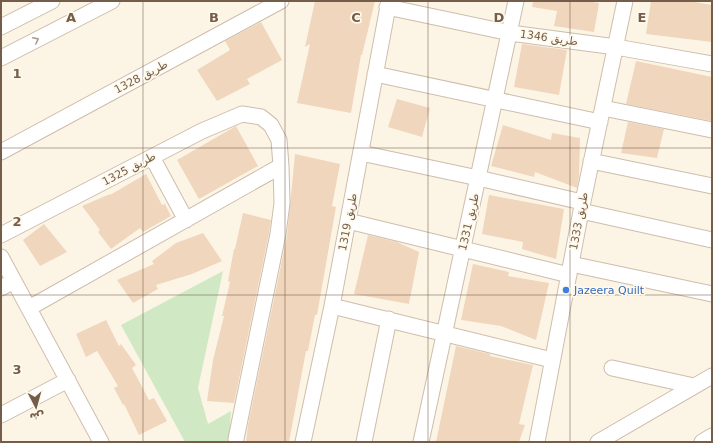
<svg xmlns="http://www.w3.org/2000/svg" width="713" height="443" font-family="'DejaVu Sans',Vazirmatn,sans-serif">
	<rect width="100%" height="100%" fill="#fcf5e5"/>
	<path fill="#d0e9c4" d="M 223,271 L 198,388 L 208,424 L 231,411 L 229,442 L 185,442 L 121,325 Z"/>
	<path fill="#f0d6bd" d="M 315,1 L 375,1 L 362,55 L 361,55 L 351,113 L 297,103 L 310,44 L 305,47 Z
		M 533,1 L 586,1 L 599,3 L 594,32 L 554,26 L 557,11 L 532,7 Z
		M 651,1 L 689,1 L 712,5 L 712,42 L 646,34 Z
		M 261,22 L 282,60 L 247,79 L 250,84 L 217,101 L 197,70 L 230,50 L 225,41 Z
		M 522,44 L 567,50 L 559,95 L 514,87 Z
		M 636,61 L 712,77 L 712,121 L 626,104 Z
		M 397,99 L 430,108 L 422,137 L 388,127 Z
		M 628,122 L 664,129 L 657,158 L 621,153 Z
		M 503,125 L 551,140 L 552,133 L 580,138 L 579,177 L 577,188 L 535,172 L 534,177 L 491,166 Z
		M 236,126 L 258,166 L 199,199 L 177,160 Z
		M 295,154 L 340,164 L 332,206 L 336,207 L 317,315 L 315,315 L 308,351 L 306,351 L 289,442 L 246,442 L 248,425 L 287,236 Z
		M 146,174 L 162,205 L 165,204 L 171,216 L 143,232 L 140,228 L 111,249 L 98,232 L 100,230 L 82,206 L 110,194 L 110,195 Z
		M 489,195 L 564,209 L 556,259 L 522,249 L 523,242 L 482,234 Z
		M 243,213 L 271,220 L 269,233 L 234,403 L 207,401 L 213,360 L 224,316 L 222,316 L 230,282 L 228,281 L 234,249 L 235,249 Z
		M 44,224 L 67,252 L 40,266 L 23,240 Z
		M 203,233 L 222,261 L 192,274 L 156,285 L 158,289 L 133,303 L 117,280 L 154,264 L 152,261 L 176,243 Z
		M 368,235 L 397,242 L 419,252 L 409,304 L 354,294 Z
		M 473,264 L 509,272 L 508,276 L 549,283 L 536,340 L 501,326 L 461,320 Z
		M 106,320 L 119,346 L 121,344 L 136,365 L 132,368 L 149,400 L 154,398 L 167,421 L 139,435 L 124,404 L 123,405 L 114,388 L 118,386 L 97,351 L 86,357 L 76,334 Z
		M 456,346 L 490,354 L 490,356 L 533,365 L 519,424 L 525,425 L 519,442 L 436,442 Z"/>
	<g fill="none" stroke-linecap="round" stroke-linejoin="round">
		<defs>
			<path id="minor" d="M 387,7 L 510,33 L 616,47 L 712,64
				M 1,27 L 52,1
				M 1,58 L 112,1
				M 375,74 L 600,122
				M 603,108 L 712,130
				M 1,152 L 281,1
				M 361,153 L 478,178 L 582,202
				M 152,157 L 186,220
				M 591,161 L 712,186
				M 581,211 L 712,240
				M 348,221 L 569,275
				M 1,235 L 202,131 L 242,114 L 261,117 L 271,125 L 279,140 L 281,166 L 282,203 L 278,234 L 236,439
				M 1,257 L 101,442
				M 571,264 L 712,294
				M 1,288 L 14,281
				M 332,306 L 552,360
				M 29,308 L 281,166
				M 612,368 L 694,386
				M 1,415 L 68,380
				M 303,442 L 332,306 L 389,1
				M 364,442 L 389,319
				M 421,442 L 516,1
				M 537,442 L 581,211 L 625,1
				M 598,442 L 712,376
				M 702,442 L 712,436"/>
		</defs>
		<use href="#minor" stroke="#cdbdac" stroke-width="17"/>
		<use href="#minor" stroke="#fff" stroke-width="15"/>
	</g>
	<defs><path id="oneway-chevron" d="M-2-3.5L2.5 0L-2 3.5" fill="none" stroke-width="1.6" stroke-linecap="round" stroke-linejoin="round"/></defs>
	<use stroke="#ac9e93" href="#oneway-chevron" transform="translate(36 40) rotate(-27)"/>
	<path fill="none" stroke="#745d4b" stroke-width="1" stroke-opacity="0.55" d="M 143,1 L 143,442M 285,1 L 285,442M 428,1 L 428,442M 570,1 L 570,442M 1,148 L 712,148M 1,295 L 712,295"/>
	<circle fill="#3f7fe0" stroke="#fff9eb" stroke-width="1.5" cx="566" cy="290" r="4"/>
	<g text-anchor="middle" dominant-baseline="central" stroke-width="3.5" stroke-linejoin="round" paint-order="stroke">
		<g font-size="11" fill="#745d4b" stroke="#fff9eb">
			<text transform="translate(549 38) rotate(8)">طريق 1346</text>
			<text transform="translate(141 77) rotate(-28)">طريق 1328</text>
			<text transform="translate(129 169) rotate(-28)">طريق 1325</text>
			<text transform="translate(579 221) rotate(-79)">طريق 1333</text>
			<text transform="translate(348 222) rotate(-79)">طريق 1319</text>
			<text transform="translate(469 222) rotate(-77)">طريق 1331</text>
		</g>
		<g font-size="11" fill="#366cbe" stroke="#fff9eb" text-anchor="start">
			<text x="574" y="290">Jazeera Quilt</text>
		</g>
	</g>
	<g font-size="13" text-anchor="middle" font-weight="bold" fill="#745d4b" stroke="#fff9eb" stroke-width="3.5" stroke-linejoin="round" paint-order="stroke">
		<text x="71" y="22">A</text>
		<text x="214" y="22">B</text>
		<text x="356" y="22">C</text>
		<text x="499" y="22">D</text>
		<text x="642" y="22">E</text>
		<text x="17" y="78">1</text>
		<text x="17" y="226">2</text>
		<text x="17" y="374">3</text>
	</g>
	<rect width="713" height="443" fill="none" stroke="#745d4b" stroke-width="4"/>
	<g transform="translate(36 407) rotate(174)" stroke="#fff9eb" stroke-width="3" paint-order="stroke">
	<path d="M0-3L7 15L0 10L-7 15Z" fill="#745d4b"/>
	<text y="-6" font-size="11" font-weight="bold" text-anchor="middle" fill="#745d4b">ش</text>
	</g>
</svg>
